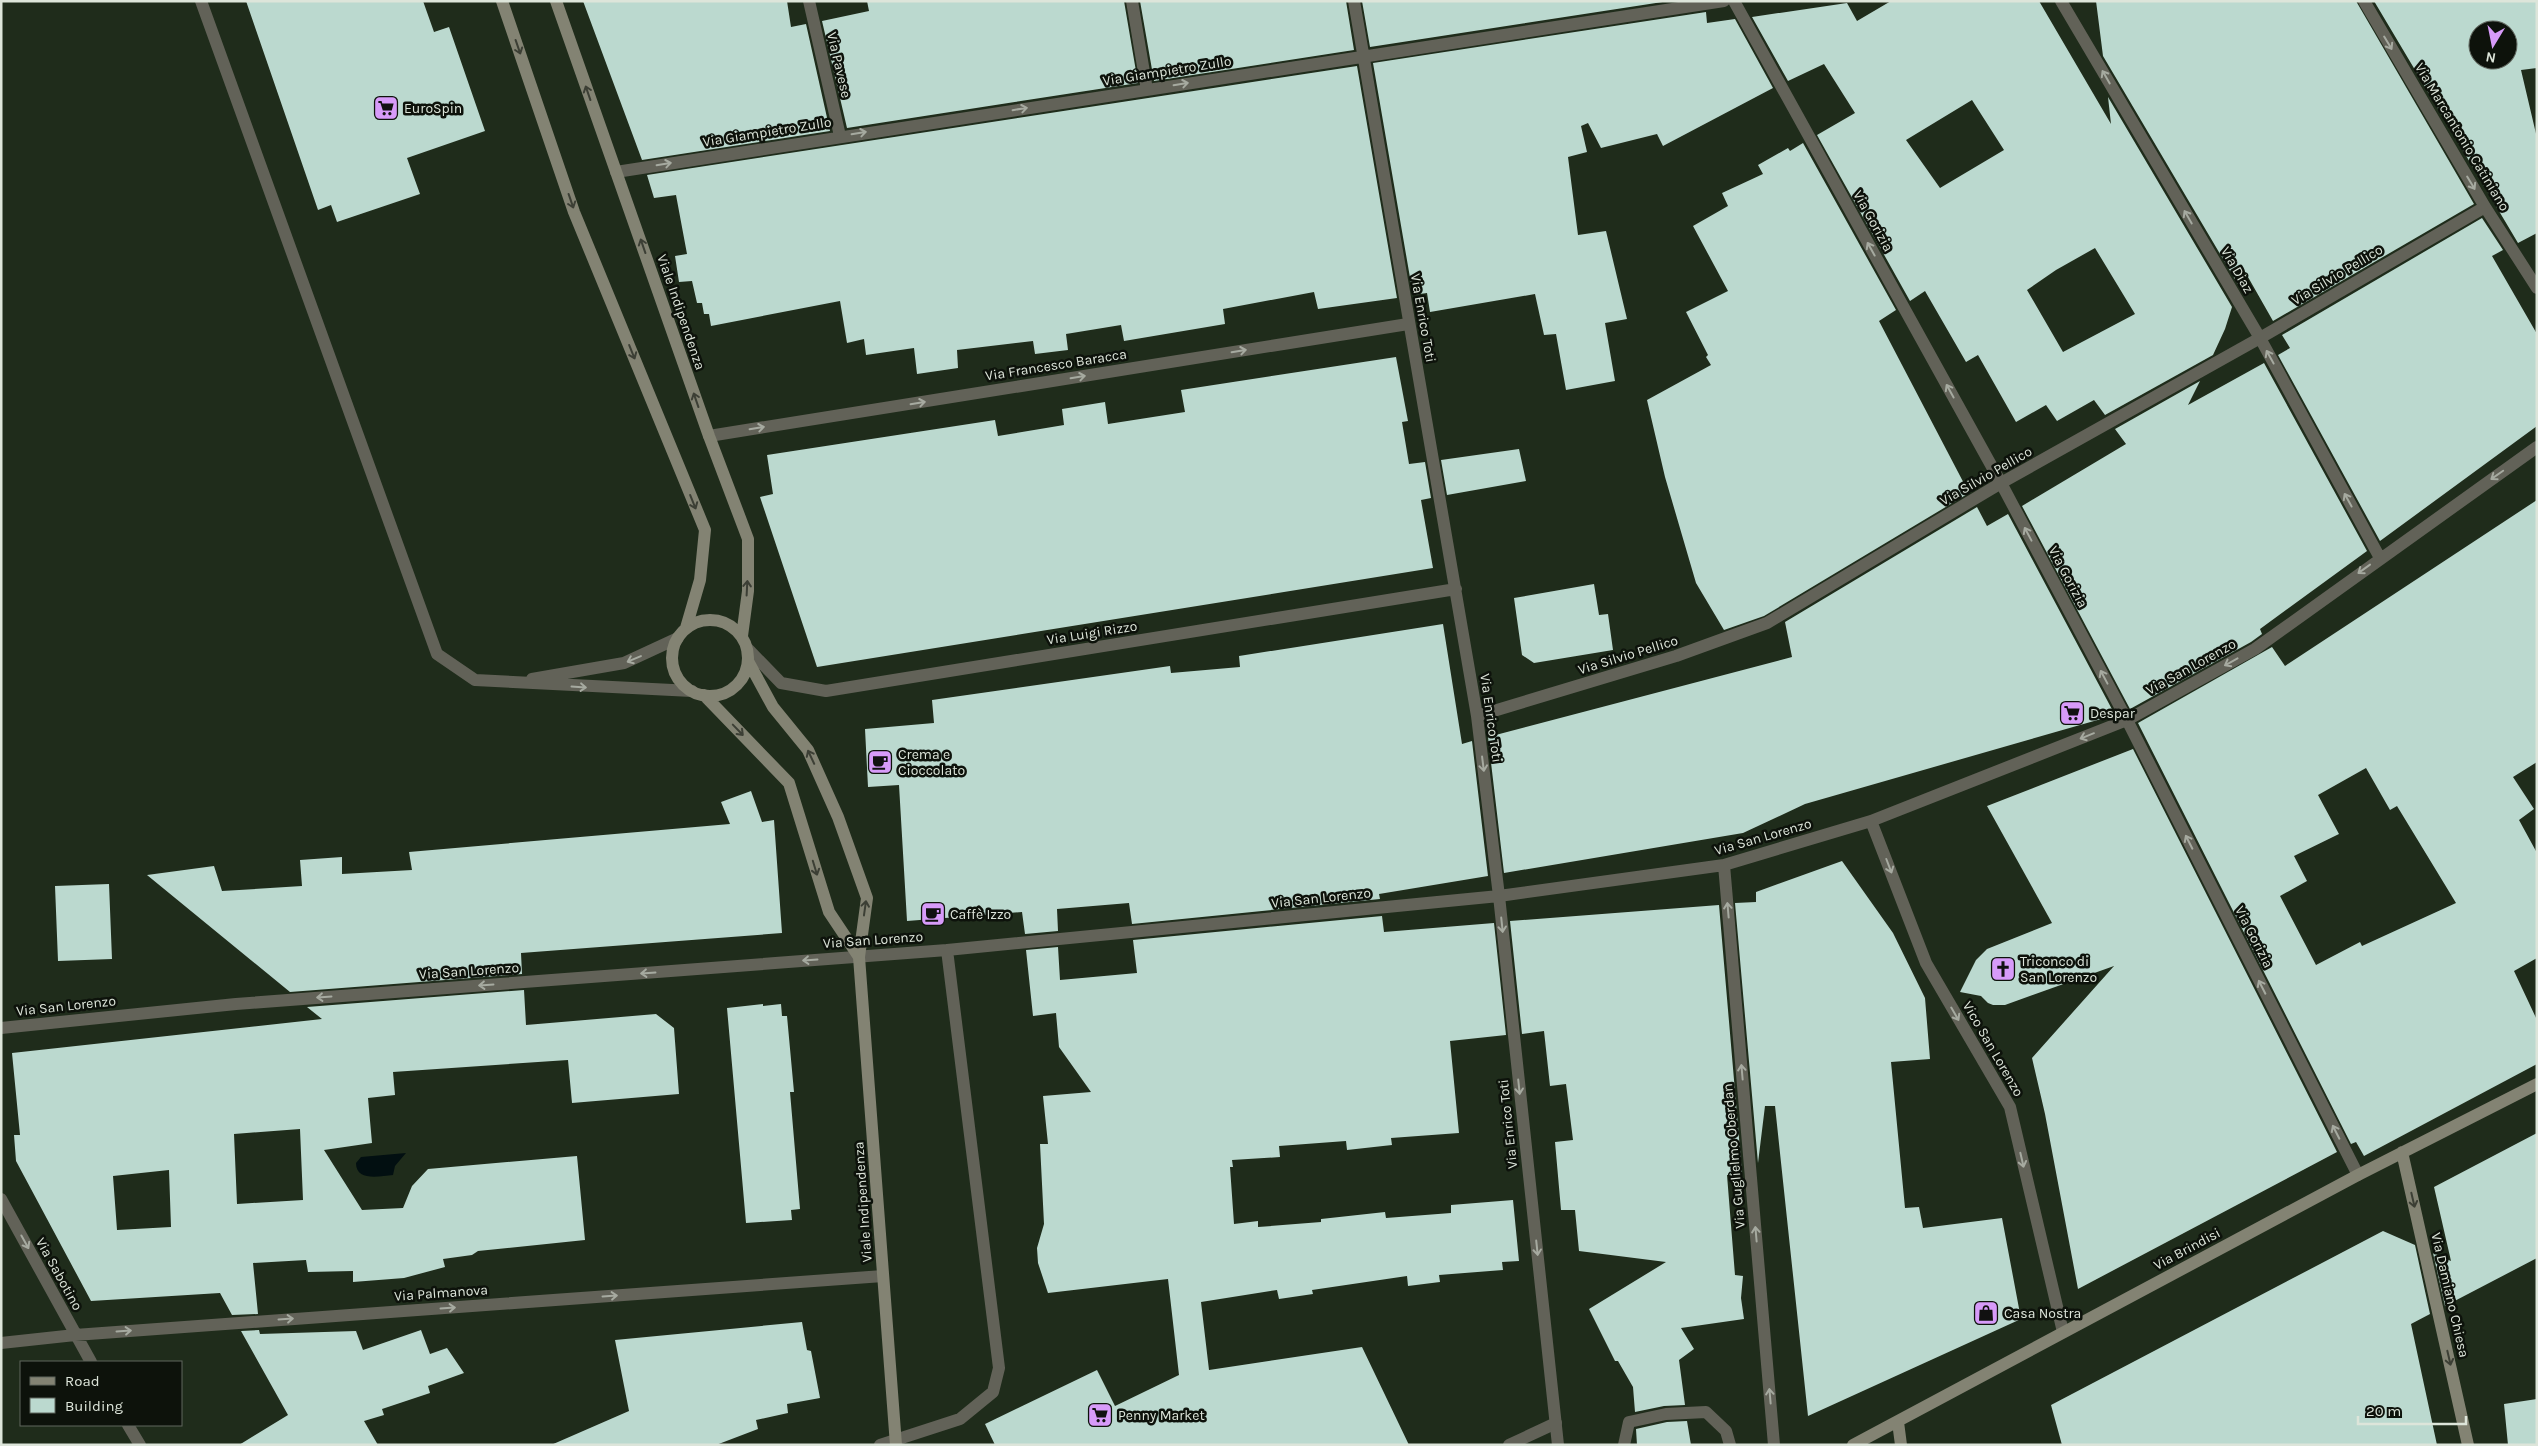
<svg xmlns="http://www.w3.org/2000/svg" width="2538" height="1446" font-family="Karla,sans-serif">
	<rect width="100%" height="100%" fill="#1f2c1b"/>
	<path fill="#020f11" d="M 406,1153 L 395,1166 L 393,1175 C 380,1176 356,1182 356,1163 L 361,1157 Z"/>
	<path fill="#bbd9cf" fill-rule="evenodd" d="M 246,1 L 423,1 L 434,32 L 449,27 L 485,131 L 407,158 L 420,194 L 337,222 L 331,205 L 318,210 Z
		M 583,1 L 787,1 L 791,27 L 806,24 L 830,131 L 642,160 Z
		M 867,1 L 1124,1 L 1138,83 L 847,128 L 822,21 L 869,11 Z
		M 1140,1 L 1346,1 L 1354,50 L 1154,81 Z
		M 1362,1 L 1669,1 L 1370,47 Z
		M 1891,1 L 2039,1 L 2111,124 L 2108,97 L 2232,307 L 2225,329 L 2213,355 L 2105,415 L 2094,400 L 2057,421 L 2046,405 L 2016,422 L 1978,355 L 1966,362 L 1925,291 L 1910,301 L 1817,135 L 1855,113 L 1824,64 L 1788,81 L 1752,17 L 1847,3 L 1857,21 ZM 1972,100 L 2004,150 L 1940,188 L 1906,140 ZM 2095,248 L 2135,314 L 2063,352 L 2027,290 L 2056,270 Z
		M 2096,1 L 2356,1 L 2474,204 L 2273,321 L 2244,270 L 2239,286 L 2103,56 Z
		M 2374,1 L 2537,1 L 2537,68 L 2521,70 L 2537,138 L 2537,233 L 2518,243 ZM 2478,30 L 2508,30 L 2508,60 L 2478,60 Z
		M 1706,12 L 1707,23 L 1735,19 L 1773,88 L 1663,146 L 1657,134 L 1601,148 L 1588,123 L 1581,126 L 1587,152 L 1568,157 L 1578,235 L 1606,231 L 1627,319 L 1605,323 L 1615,381 L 1566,390 L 1556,334 L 1544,335 L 1535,294 L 1430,312 L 1427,293 L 1413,295 L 1373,63 Z
		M 1357,66 L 1397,298 L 1318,309 L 1314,292 L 1223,309 L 1225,324 L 1124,341 L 1121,325 L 1066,334 L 1068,350 L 1035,354 L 1033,341 L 957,350 L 958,368 L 917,374 L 914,348 L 866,355 L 864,339 L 847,343 L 840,301 L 711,326 L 709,314 L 704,314 L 702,303 L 697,303 L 692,281 L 679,282 L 675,256 L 687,254 L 676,195 L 654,198 L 647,175 Z
		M 1803,143 L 1896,310 L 1879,321 L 1969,493 L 1764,616 L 1724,630 L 1696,583 L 1665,477 L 1647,400 L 1711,365 L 1706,357 L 1708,355 L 1686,312 L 1728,291 L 1693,226 L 1728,206 L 1722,193 L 1763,174 L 1758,165 L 1788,148 L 1790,151 Z
		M 2482,218 L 2503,250 L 2492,256 L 2537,334 L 2537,426 L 2380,541 L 2278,355 L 2290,348 L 2282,335 Z
		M 1396,357 L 1408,421 L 1402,422 L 1409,464 L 1425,462 L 1431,498 L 1421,500 L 1433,568 L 817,667 L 760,497 L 773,494 L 767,455 L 995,420 L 998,436 L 1064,425 L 1062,409 L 1105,402 L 1108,424 L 1185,412 L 1181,390 Z
		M 2264,363 L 2367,551 L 2260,629 L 2262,634 L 2251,642 L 2130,709 L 2022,506 L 2126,444 L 2115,429 L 2200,381 L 2188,405 Z
		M 1519,449 L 1526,481 L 1447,495 L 1441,460 Z
		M 2537,500 L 2537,762 L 2513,777 L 2534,809 L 2519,820 L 2537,853 L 2537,958 L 2514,971 L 2537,1020 L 2537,1064 L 2364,1156 L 2356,1142 L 2351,1144 L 2138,723 L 2272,647 L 2285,666 ZM 2366,768 L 2390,810 L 2397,806 L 2456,903 L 2362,946 L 2360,942 L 2316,965 L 2280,896 L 2307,881 L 2294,856 L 2339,834 L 2318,795 Z
		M 1977,507 L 1987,526 L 2008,514 L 2115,715 L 1805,804 L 1743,833 L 1504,873 L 1488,737 L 1792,657 L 1785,622 Z
		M 1594,584 L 1599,615 L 1608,614 L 1613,650 L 1534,663 L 1522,655 L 1514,598 Z
		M 1443,624 L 1462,744 L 1472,741 L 1488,876 L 1379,894 L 1380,899 L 1132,924 L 1129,903 L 1057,909 L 1058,931 L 1025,934 L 1022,912 L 907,921 L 899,785 L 868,787 L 865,729 L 934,723 L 932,700 L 1170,666 L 1171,673 L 1240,667 L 1239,656 Z
		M 2133,749 L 2337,1152 L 2078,1289 L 2045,1114 L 2032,1058 L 2114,966 L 2005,1005 L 1993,1005 L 1988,1003 L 1981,996 L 1960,992 L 1976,960 L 1987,949 L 2052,923 L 1987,806 Z
		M 751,791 L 762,822 L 774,820 L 782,933 L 521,953 L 522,974 L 290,992 L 147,875 L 214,866 L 222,891 L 302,886 L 300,860 L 342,857 L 342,874 L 412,870 L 409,852 L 730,824 L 721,802 Z
		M 1842,861 L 1893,933 L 1925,998 L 1930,1059 L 1891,1062 L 1905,1208 L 1919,1207 L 1923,1228 L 2002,1218 L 2021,1319 L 1808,1416 L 1775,1106 L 1765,1106 L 1758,1163 L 1735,903 L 1756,902 L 1756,892 Z
		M 109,884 L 112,959 L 58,961 L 55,886 Z
		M 1719,905 L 1742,1173 L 1727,1175 L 1735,1275 L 1743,1276 L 1741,1298 L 1744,1319 L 1681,1328 L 1694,1349 L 1679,1360 L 1685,1405 L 1664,1406 L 1635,1412 L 1633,1387 L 1618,1361 L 1615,1361 L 1589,1309 L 1666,1262 L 1579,1251 L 1575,1210 L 1561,1210 L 1555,1142 L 1573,1140 L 1566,1084 L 1550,1086 L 1544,1031 L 1522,1034 L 1510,921 Z
		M 1382,916 L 1384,932 L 1494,923 L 1506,1035 L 1450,1041 L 1459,1133 L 1391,1138 L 1392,1145 L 1347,1150 L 1346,1141 L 1279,1146 L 1280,1157 L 1232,1160 L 1233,1167 L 1230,1167 L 1234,1224 L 1258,1221 L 1258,1227 L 1321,1222 L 1321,1219 L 1385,1212 L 1386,1218 L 1451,1213 L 1451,1205 L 1513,1200 L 1519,1261 L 1502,1262 L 1503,1270 L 1439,1275 L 1440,1282 L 1408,1286 L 1407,1276 L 1312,1290 L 1313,1294 L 1279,1299 L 1277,1290 L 1201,1302 L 1209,1370 L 1362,1347 L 1409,1445 L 995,1445 L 985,1424 L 1097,1370 L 1115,1406 L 1179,1375 L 1168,1279 L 1048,1293 L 1038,1263 L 1037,1248 L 1044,1224 L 1040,1144 L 1048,1144 L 1043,1096 L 1091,1092 L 1059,1047 L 1056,1013 L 1033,1016 L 1026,950 L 1058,947 L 1060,980 L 1137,973 L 1133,940 Z
		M 524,990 L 526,1025 L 656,1014 L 674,1028 L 679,1094 L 572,1103 L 568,1060 L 393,1072 L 395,1095 L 368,1098 L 372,1143 L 324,1150 L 362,1210 L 403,1208 L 412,1186 L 428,1169 L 577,1156 L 585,1240 L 478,1251 L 472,1255 L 443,1259 L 445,1267 L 404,1278 L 353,1282 L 353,1271 L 308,1272 L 306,1260 L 253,1263 L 258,1314 L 232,1315 L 220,1293 L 91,1301 L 16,1161 L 14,1135 L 20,1135 L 12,1053 L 322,1019 L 307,1007 ZM 300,1129 L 303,1200 L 237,1204 L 234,1134 ZM 169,1170 L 171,1227 L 117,1230 L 113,1176 Z
		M 763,1004 L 763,1006 L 781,1004 L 782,1016 L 787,1016 L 794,1092 L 790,1092 L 800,1209 L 791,1210 L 792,1220 L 746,1223 L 727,1008 Z
		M 2537,1133 L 2537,1258 L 2445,1306 L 2433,1253 L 2451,1261 L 2434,1187 Z
		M 2383,1231 L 2415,1245 L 2430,1314 L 2411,1324 L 2437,1445 L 2062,1445 L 2051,1405 Z
		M 802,1322 L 807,1350 L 811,1351 L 820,1398 L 787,1404 L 788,1413 L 756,1420 L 758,1429 L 716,1445 L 551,1445 L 629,1411 L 615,1340 Z
		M 259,1330 L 260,1334 L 356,1331 L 363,1350 L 421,1330 L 430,1354 L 447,1348 L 464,1373 L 428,1386 L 430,1393 L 382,1409 L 384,1415 L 364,1421 L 378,1445 L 239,1445 L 288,1415 L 241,1331 Z
		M 2537,1399 L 2537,1445 L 2508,1445 L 2504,1404 Z
		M 1687,1421 L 1691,1445 L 1637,1445 L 1636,1429 L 1667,1422 Z"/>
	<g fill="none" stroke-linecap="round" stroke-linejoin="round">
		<path stroke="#626258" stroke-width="12" d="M 1509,1445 L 1556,1423
			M 1624,1445 L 1629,1422 L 1666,1414 L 1706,1412 L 1726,1431 L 1730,1445"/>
		<path stroke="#626258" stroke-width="12" d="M 201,1 L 437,654 L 475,680 L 692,691
			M 809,1 L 840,136
			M 1132,1 L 1147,90
			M 1354,1 L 1477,716 L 1499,896 L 1558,1445
			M 1734,1 L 2001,483 L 2127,720 L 2358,1175
			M 2061,1 L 2260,338 L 2380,558
			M 2364,1 L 2485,207 L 2537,288
			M 616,172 L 1724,1
			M 709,436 L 1408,324
			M 747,648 L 781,683 L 826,691 L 1456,589
			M 532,679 L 624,663 L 678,638
			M 1477,716 L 1676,656 L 1767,623 L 2001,483 L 2260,338 L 2485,207
			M 1871,821 L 1926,963 L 2010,1107 L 2063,1332
			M 1724,865 L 1774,1445
			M 1,1028 L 236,1004 L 947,950 L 1499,896 L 1724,865 L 1871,821 L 2127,720 L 2255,649 L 2537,447
			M 1,1199 L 91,1362
			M 1,1343 L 75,1335 L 883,1276
			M 128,1425 L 140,1445
			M 880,1445 L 960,1419 L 993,1392 L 999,1368 L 947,950"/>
		<path stroke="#838373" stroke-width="12" d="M 502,1 L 574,212 L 705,530 L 700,580 L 686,628
			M 556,1 L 709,436 L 748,539 L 748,591 L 742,636
			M672 658a38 38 0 1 1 76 0a38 38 0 1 1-76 0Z
			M 748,661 L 773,707 L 808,750 L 838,817 L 867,898 L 859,957 L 896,1445
			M 704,695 L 789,783 L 829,912 L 859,957
			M 2402,1152 L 2468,1445
			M 1898,1422 L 1901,1445
			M 1853,1445 L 2358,1175 L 2537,1084"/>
	</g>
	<defs><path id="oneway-shaft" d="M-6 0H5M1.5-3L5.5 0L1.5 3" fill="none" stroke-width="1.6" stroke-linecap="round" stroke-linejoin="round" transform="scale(1.25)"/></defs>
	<g stroke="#a6aaa0">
		<use href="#oneway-shaft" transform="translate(2388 43) rotate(59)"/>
		<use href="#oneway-shaft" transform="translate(2106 77) rotate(-120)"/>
		<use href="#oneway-shaft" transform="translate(1181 84) rotate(-9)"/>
		<use href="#oneway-shaft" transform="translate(1020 109) rotate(-9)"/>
		<use href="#oneway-shaft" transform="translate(859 133) rotate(-9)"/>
		<use href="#oneway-shaft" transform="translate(664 164) rotate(-9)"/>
		<use href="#oneway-shaft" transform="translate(2471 183) rotate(59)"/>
		<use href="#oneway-shaft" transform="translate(2188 217) rotate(-120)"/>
		<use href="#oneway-shaft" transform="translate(1871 249) rotate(-119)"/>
		<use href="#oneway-shaft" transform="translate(1239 351) rotate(-9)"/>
		<use href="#oneway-shaft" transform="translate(2270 357) rotate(-119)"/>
		<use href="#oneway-shaft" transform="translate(1078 377) rotate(-9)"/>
		<use href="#oneway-shaft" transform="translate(1950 391) rotate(-119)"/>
		<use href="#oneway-shaft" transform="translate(918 403) rotate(-9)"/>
		<use href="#oneway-shaft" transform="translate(757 428) rotate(-9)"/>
		<use href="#oneway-shaft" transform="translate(2497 475) rotate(145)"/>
		<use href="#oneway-shaft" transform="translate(2348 500) rotate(-119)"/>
		<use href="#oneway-shaft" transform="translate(2028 534) rotate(-118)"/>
		<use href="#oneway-shaft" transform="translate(2364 569) rotate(144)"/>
		<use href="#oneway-shaft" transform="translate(634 659) rotate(157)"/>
		<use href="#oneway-shaft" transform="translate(2231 662) rotate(151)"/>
		<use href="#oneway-shaft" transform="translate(2104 677) rotate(-118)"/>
		<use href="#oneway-shaft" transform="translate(579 687) rotate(4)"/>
		<use href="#oneway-shaft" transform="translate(2087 736) rotate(158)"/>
		<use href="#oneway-shaft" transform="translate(1483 764) rotate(83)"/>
		<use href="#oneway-shaft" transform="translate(2189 842) rotate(-117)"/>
		<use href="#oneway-shaft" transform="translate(1889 866) rotate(69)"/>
		<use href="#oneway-shaft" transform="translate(1728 910) rotate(-95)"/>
		<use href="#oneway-shaft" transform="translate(1502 925) rotate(84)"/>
		<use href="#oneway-shaft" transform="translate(810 960) rotate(176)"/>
		<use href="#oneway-shaft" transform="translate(648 973) rotate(176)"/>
		<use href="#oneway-shaft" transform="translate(486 985) rotate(176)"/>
		<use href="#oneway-shaft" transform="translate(2262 987) rotate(-117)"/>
		<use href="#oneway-shaft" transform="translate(324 997) rotate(176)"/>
		<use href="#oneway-shaft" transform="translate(1955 1014) rotate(60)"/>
		<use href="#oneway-shaft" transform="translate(1742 1072) rotate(-95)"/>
		<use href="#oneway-shaft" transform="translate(1519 1087) rotate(84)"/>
		<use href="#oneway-shaft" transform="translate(2336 1132) rotate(-117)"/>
		<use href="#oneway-shaft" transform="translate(2022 1160) rotate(77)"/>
		<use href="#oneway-shaft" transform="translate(1756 1234) rotate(-95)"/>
		<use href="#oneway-shaft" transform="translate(25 1242) rotate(61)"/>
		<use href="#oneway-shaft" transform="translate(1537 1248) rotate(84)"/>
		<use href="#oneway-shaft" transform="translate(610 1296) rotate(-4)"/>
		<use href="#oneway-shaft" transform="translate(448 1308) rotate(-4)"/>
		<use href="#oneway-shaft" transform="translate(286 1319) rotate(-4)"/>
		<use href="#oneway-shaft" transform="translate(124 1331) rotate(-4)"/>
		<use href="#oneway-shaft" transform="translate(1770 1396) rotate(-95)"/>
	</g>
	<g stroke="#3c3f35">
		<use href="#oneway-shaft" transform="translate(518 47) rotate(71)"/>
		<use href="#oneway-shaft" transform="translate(588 93) rotate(-109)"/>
		<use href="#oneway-shaft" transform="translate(571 201) rotate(71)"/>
		<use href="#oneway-shaft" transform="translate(643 246) rotate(-109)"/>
		<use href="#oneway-shaft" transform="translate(632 352) rotate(68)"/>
		<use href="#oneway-shaft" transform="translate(696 400) rotate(-109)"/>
		<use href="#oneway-shaft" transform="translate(693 502) rotate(68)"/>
		<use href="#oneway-shaft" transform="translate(747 588) rotate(-87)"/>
		<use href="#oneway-shaft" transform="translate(738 730) rotate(46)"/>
		<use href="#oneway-shaft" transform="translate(811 757) rotate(-115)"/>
		<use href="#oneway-shaft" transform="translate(815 868) rotate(73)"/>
		<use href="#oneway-shaft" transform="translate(865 908) rotate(-82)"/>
		<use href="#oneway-shaft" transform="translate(2413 1200) rotate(77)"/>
		<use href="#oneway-shaft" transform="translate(2449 1358) rotate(77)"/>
	</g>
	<defs>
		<symbol id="supermarket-square" viewBox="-11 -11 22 22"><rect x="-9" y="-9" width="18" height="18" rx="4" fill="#d79bf9" stroke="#0d120b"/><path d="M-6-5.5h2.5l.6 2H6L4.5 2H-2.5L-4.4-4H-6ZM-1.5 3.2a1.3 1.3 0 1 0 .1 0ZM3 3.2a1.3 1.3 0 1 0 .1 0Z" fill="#111"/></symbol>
		<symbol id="cafe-square" viewBox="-11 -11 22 22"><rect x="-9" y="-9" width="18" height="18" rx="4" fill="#d79bf9" stroke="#0d120b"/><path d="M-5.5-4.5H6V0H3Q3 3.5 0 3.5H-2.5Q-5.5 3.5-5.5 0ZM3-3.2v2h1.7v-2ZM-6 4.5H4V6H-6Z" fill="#111"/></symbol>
		<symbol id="church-square" viewBox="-11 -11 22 22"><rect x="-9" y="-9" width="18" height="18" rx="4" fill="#d79bf9" stroke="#0d120b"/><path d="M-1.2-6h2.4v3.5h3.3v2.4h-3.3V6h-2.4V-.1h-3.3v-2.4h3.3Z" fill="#111"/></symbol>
		<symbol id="shop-square" viewBox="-11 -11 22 22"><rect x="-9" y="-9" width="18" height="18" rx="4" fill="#d79bf9" stroke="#0d120b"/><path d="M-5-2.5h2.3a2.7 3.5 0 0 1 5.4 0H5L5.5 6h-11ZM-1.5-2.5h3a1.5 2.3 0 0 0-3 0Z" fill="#111"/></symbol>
	</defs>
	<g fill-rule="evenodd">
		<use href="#supermarket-square" x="372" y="94" width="28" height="28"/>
		<use href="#supermarket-square" x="2058" y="699" width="28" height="28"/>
		<use href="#cafe-square" x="866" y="748" width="28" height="28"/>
		<use href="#cafe-square" x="919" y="900" width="28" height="28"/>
		<use href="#church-square" x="1989" y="955" width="28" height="28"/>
		<use href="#shop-square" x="1972" y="1299" width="28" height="28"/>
		<use href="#supermarket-square" x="1086" y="1401" width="28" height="28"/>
	</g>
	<g text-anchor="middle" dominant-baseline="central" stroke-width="5" stroke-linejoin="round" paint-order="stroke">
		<g font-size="14" fill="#dde5da" stroke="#0d120b">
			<text transform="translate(839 65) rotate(77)">Via Pavese</text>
			<text transform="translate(1167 71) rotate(-9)">Via Giampietro Zullo</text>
			<text transform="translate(767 132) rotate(-9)">Via Giampietro Zullo</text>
			<text transform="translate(2462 137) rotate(59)">Via Marcantonio Catiniano</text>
			<text transform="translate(1873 221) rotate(61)">Via Gorizia</text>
			<text transform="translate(2237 270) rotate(60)">Via Diaz</text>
			<text transform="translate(2337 275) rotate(-31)">Via Silvio Pellico</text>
			<text transform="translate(681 312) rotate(71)">Viale Indipendenza</text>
			<text transform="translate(1423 318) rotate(80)">Via Enrico Toti</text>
			<text transform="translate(1056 365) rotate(-9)">Via Francesco Baracca</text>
			<text transform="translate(1986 476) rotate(-30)">Via Silvio Pellico</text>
			<text transform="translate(2068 577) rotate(62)">Via Gorizia</text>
			<text transform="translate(1092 633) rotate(-9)">Via Luigi Rizzo</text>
			<text transform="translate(1628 655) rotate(-17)">Via Silvio Pellico</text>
			<text transform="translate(2191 667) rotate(-29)">Via San Lorenzo</text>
			<text transform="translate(1491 718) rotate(82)">Via Enrico Toti</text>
			<text transform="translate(1763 837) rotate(-16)">Via San Lorenzo</text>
			<text transform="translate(1321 898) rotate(-6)">Via San Lorenzo</text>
			<text transform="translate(2254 937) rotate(63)">Via Gorizia</text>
			<text transform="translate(873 940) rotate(-4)">Via San Lorenzo</text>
			<text transform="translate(469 971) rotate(-4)">Via San Lorenzo</text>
			<text transform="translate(66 1006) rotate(-6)">Via San Lorenzo</text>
			<text transform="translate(1993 1049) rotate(60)">Vico San Lorenzo</text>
			<text transform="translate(1508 1124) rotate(-96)">Via Enrico Toti</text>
			<text transform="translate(1734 1156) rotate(-95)">Via Guglielmo Oberdan</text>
			<text transform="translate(863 1202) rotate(-94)">Viale Indipendenza</text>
			<text transform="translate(2187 1249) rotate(-28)">Via Brindisi</text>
			<text transform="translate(59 1274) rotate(61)">Via Sabotino</text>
			<text transform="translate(441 1293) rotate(-4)">Via Palmanova</text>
			<text transform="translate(2450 1295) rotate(77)">Via Damiano Chiesa</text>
		</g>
		<g font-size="14" fill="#dde5da" stroke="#0d120b" text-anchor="start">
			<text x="404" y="108">EuroSpin</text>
			<text x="2090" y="713">Despar</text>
			<text x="898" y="754">Crema e<tspan x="898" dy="16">Cioccolato</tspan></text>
			<text x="950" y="914">Caffè Izzo</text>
			<text x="2020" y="961">Triconco di<tspan x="2020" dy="16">San Lorenzo</tspan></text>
			<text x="2004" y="1313">Casa Nostra</text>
			<text x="1118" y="1415">Penny Market</text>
		</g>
	</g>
	<rect width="2538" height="1446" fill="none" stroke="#dde5da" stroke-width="5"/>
	<rect x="20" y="1361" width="162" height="65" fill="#0d120b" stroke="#60665e"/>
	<rect x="30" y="1377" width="25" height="8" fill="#838373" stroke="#60665e"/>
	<text x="65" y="1386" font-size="15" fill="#dde5da">Road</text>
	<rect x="30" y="1398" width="25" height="15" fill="#bbd9cf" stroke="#60665e"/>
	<text x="65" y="1411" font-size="15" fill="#dde5da">Building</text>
	<g transform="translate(2493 45) rotate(190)"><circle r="24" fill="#0d120b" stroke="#60665e"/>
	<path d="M0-4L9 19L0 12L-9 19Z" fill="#d79bf9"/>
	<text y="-8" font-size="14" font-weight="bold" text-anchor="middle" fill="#dde5da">N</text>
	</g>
	<path d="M2358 1416v8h108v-8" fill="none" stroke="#dde5da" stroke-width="2.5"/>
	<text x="2366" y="1416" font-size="15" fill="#dde5da" stroke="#0d120b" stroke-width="4" paint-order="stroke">20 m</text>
</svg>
